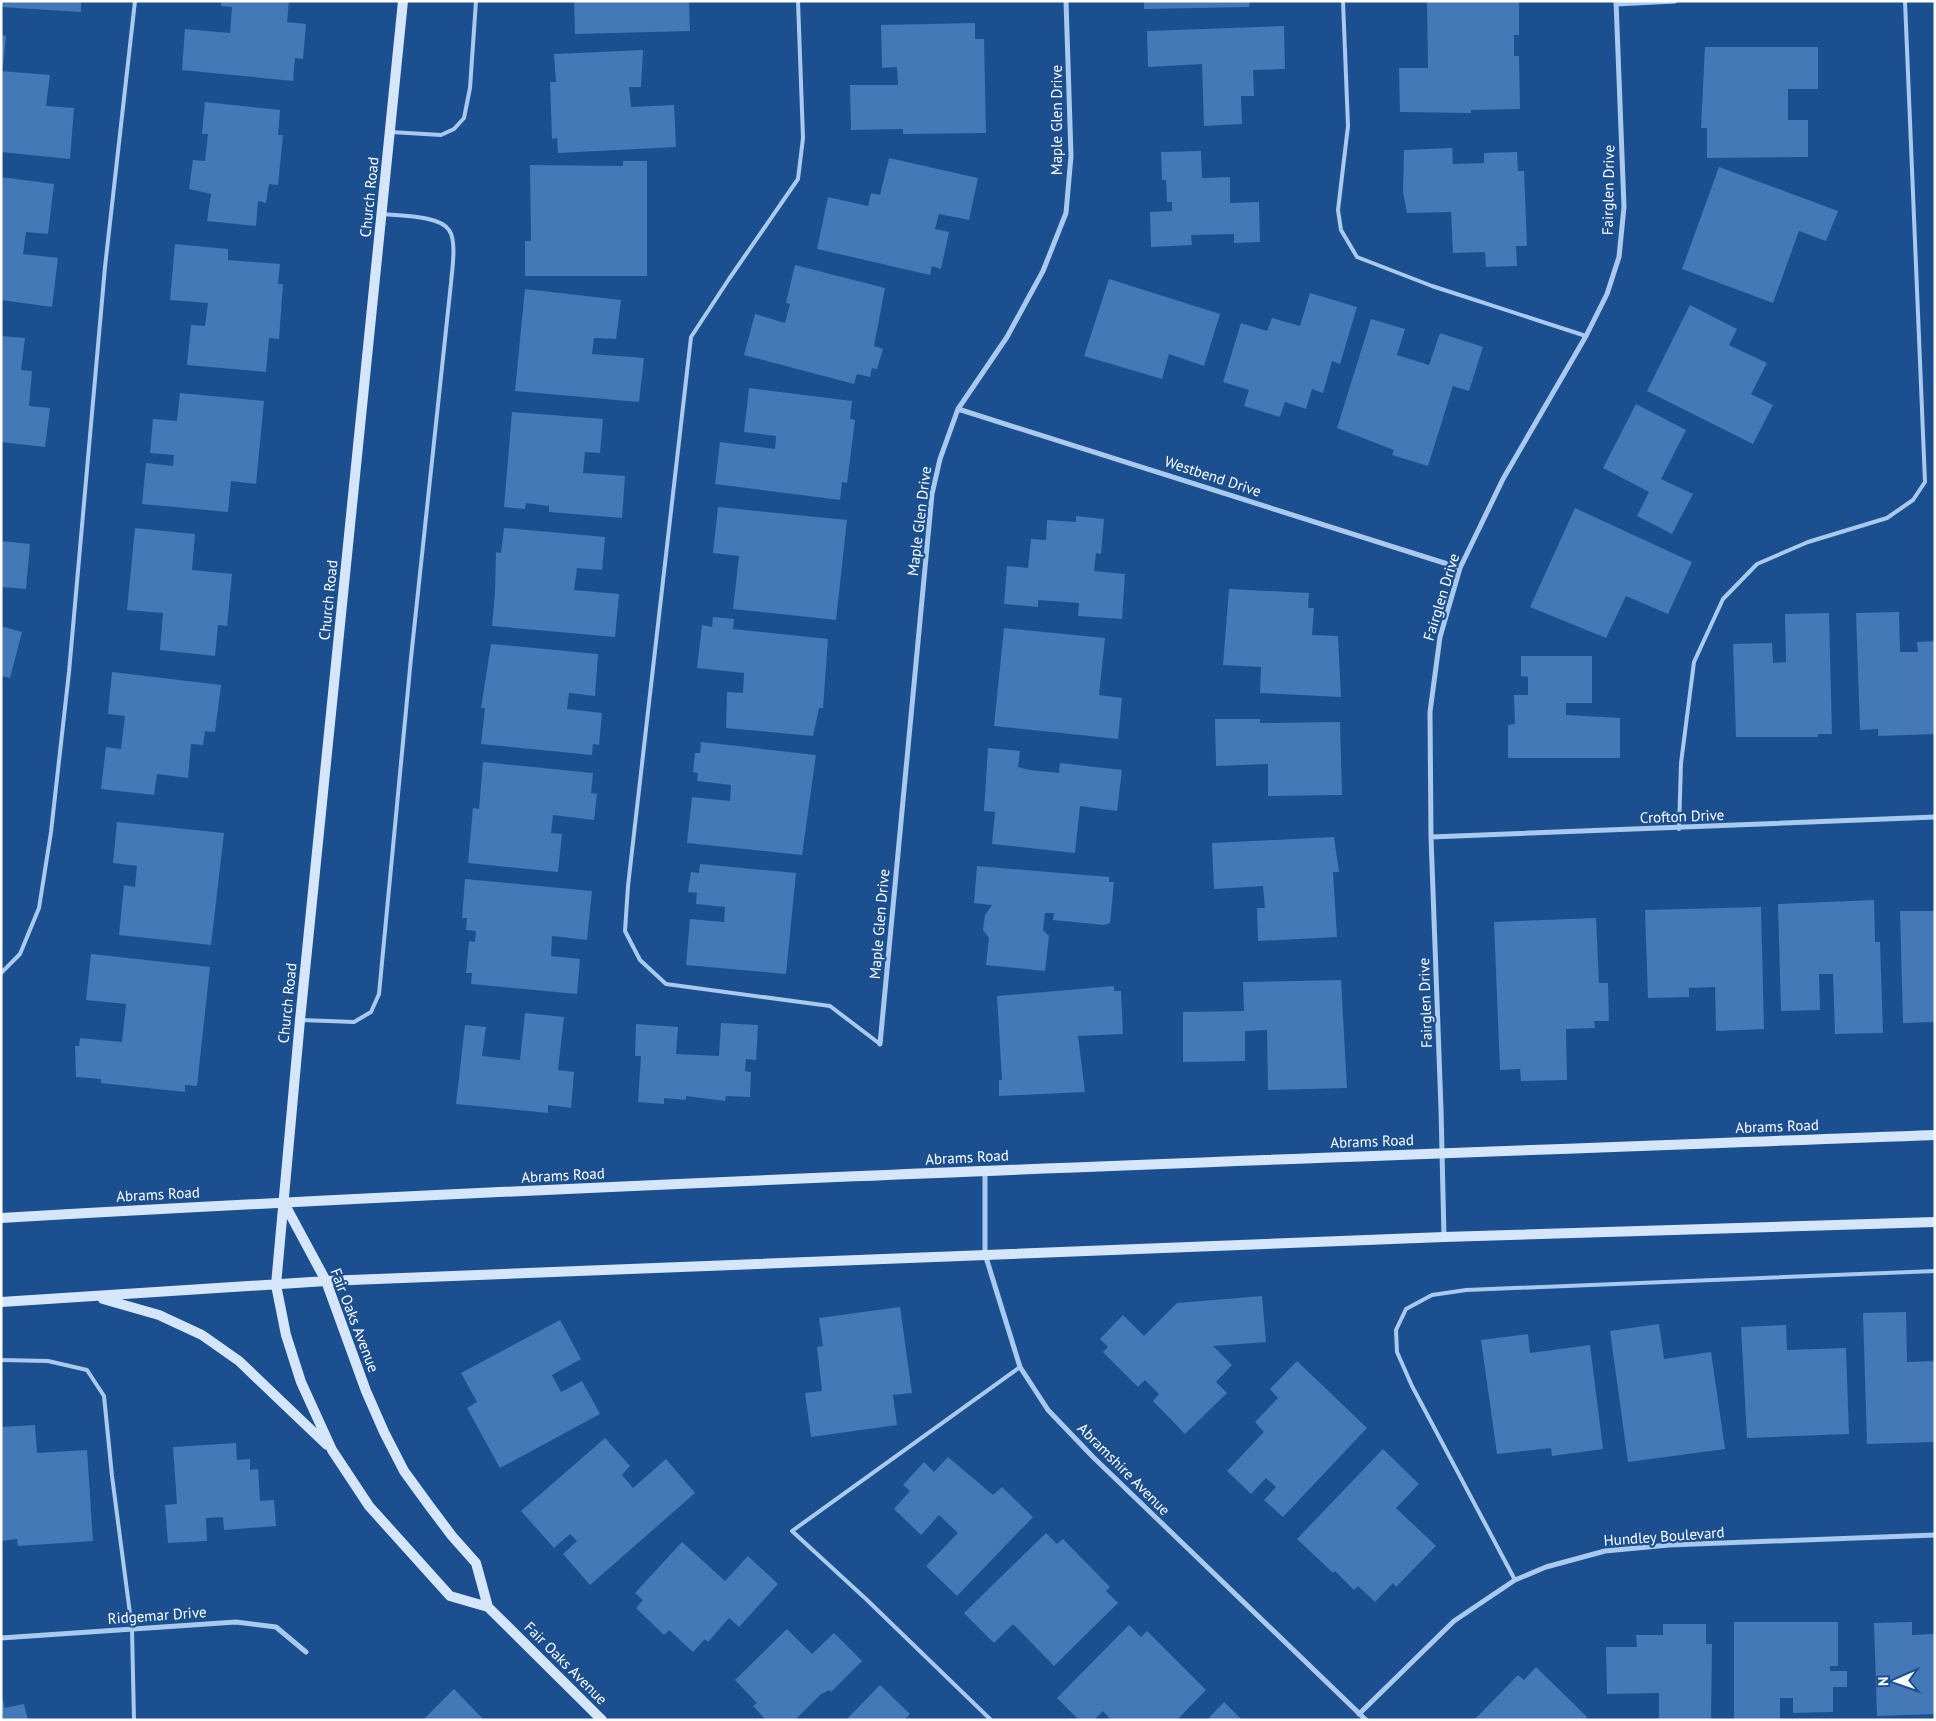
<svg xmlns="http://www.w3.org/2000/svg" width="1936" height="1721" font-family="'PT Sans',sans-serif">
	<rect width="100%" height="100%" fill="#1b4f8f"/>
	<path fill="#4478b7" d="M 1,1 L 81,1 L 81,12 L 1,7 Z
		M 221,1 L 289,1 L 287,22 L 306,24 L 303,59 L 295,58 L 293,81 L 182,70 L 185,29 L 230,33 L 232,7 L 221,6 Z
		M 574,1 L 689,1 L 690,31 L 575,34 Z
		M 1144,1 L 1250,1 L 1249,7 L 1144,9 Z
		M 1427,1 L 1519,2 L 1519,35 L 1514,35 L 1514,56 L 1519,56 L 1520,109 L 1471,110 L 1471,113 L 1400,112 L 1399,68 L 1428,68 Z
		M 975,23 L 975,39 L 984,39 L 986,133 L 903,134 L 903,129 L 851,130 L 850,85 L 898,85 L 897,67 L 882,68 L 881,25 Z
		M 1284,26 L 1285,69 L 1253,70 L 1254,96 L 1241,96 L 1242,124 L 1204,126 L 1202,64 L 1148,67 L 1147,31 Z
		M 1,35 L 6,36 L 3,66 L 1,66 Z
		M 1705,47 L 1818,47 L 1818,89 L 1788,89 L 1788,120 L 1808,120 L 1808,157 L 1707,158 L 1707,128 L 1701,128 Z
		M 643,50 L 641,87 L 629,87 L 631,107 L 674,105 L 676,147 L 558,153 L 557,138 L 552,139 L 550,82 L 556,82 L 554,54 Z
		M 1,71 L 50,75 L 46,106 L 74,108 L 70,159 L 1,152 Z
		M 205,102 L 280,110 L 278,135 L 283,135 L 278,185 L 269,184 L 266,203 L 258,201 L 256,226 L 207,221 L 211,194 L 189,189 L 193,160 L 205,161 L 208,134 L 202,134 Z
		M 1452,148 L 1453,164 L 1484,163 L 1484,153 L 1517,152 L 1518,171 L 1524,171 L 1527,246 L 1516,246 L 1517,266 L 1486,267 L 1485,252 L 1453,253 L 1451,212 L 1407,213 L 1403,192 L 1404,150 Z
		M 1201,151 L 1202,178 L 1230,177 L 1230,203 L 1259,202 L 1260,242 L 1234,243 L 1234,234 L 1191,235 L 1192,245 L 1151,247 L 1150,212 L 1172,211 L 1172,202 L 1167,202 L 1166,180 L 1162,180 L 1161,152 Z
		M 889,158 L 978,178 L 969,220 L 939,214 L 935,229 L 949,232 L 941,269 L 932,266 L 930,275 L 817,249 L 828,197 L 868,206 L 871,193 L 880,195 Z
		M 623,161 L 647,161 L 647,276 L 525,276 L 525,241 L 531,241 L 530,165 L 623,166 Z
		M 1719,167 L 1838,211 L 1826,241 L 1799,231 L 1773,303 L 1682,269 Z
		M 1,177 L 54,184 L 48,234 L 26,232 L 23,254 L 58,258 L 52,307 L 1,300 Z
		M 175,244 L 228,249 L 228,260 L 280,264 L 278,284 L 283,284 L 279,339 L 269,338 L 266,372 L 187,365 L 191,325 L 205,326 L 208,303 L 170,300 Z
		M 795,265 L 885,288 L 874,346 L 883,349 L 877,369 L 872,368 L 870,377 L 857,374 L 854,384 L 744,355 L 755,314 L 785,323 L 790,304 L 786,303 Z
		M 1109,279 L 1220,314 L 1204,366 L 1169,354 L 1162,379 L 1084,356 Z
		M 525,289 L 621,300 L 616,339 L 594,338 L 592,354 L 644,358 L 639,402 L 515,391 Z
		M 1310,293 L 1357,307 L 1340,364 L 1332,361 L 1323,393 L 1312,389 L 1306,409 L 1285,402 L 1280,417 L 1244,406 L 1249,390 L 1223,382 L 1241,323 L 1267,331 L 1272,318 L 1300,326 Z
		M 1690,305 L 1737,329 L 1729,345 L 1767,363 L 1751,394 L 1773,405 L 1753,444 L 1647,391 Z
		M 1371,319 L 1405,329 L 1397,355 L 1429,365 L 1440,333 L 1483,347 L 1469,391 L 1453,386 L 1428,466 L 1392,455 L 1394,450 L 1337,428 Z
		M 1,336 L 25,338 L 21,370 L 32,371 L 29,406 L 50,408 L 45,447 L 1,442 Z
		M 749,388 L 852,401 L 850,419 L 855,420 L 847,483 L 842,482 L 840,500 L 715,484 L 720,442 L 775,449 L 776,436 L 744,432 Z
		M 180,393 L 264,401 L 256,484 L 231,481 L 228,512 L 142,504 L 146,463 L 173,466 L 174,455 L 150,453 L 153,419 L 177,421 Z
		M 1636,404 L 1686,430 L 1661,479 L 1693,494 L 1672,534 L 1637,516 L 1649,492 L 1603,468 Z
		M 512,412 L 603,419 L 600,453 L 585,452 L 583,473 L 625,476 L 622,518 L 549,512 L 549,506 L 526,503 L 525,509 L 504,507 Z
		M 718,507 L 847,520 L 836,620 L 733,609 L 739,556 L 713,553 Z
		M 1575,508 L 1692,562 L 1668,614 L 1626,596 L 1606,638 L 1530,607 Z
		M 1076,516 L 1104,519 L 1101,554 L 1096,553 L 1094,571 L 1125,574 L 1122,619 L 1078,616 L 1079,603 L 1038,600 L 1038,607 L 1004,604 L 1007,566 L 1028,568 L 1031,539 L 1046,540 L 1047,520 L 1076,522 Z
		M 135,528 L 195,534 L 192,570 L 232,574 L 227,626 L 218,625 L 215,656 L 160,650 L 163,613 L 127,610 Z
		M 504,528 L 605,537 L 602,570 L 577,568 L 574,590 L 619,594 L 615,637 L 492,626 L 495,593 L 496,552 L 501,553 Z
		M 1,541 L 30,544 L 26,589 L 1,587 Z
		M 1229,589 L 1309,593 L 1308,608 L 1314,608 L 1312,635 L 1338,636 L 1341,697 L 1260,693 L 1261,667 L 1223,665 Z
		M 1899,612 L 1900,652 L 1918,652 L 1917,642 L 1935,641 L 1935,734 L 1878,736 L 1878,729 L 1860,730 L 1856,613 Z
		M 1829,613 L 1832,734 L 1818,734 L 1818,737 L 1736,737 L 1733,644 L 1772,643 L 1773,663 L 1786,662 L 1785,614 Z
		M 713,617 L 734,619 L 733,629 L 828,639 L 823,708 L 819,708 L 813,736 L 726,728 L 727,692 L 743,693 L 744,673 L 697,668 L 702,625 L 712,627 Z
		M 1,626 L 22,632 L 10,678 L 1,676 Z
		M 1004,628 L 1105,638 L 1099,695 L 1122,698 L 1118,739 L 994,726 Z
		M 491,644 L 598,654 L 595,696 L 569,693 L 567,709 L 602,713 L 599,745 L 593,744 L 592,755 L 481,744 L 485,708 L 481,708 Z
		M 1521,656 L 1592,656 L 1592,703 L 1566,703 L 1566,715 L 1620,718 L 1620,758 L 1508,758 L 1508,725 L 1515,724 L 1514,695 L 1528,695 L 1528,677 L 1521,676 Z
		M 112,672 L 221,685 L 215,732 L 205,731 L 203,745 L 191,744 L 188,778 L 157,774 L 154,795 L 101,789 L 106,747 L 121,749 L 125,716 L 108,714 Z
		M 1215,719 L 1260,719 L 1260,723 L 1340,722 L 1342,795 L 1268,796 L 1268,764 L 1216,766 Z
		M 701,742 L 816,755 L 802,855 L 687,843 L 692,797 L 730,801 L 731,785 L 697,781 L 698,773 L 693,772 L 695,753 L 700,753 Z
		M 988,748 L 1020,751 L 1018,767 L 1030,770 L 1059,773 L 1060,763 L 1122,770 L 1117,811 L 1080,806 L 1075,853 L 992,844 L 995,812 L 984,811 Z
		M 483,762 L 593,773 L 591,793 L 597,794 L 594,820 L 553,815 L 551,833 L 562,834 L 558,872 L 468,863 L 473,808 L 479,809 Z
		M 117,822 L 224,833 L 211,945 L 119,935 L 124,885 L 135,887 L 137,866 L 113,863 Z
		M 1334,837 L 1339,872 L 1333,872 L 1337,937 L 1258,941 L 1257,908 L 1265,908 L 1263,886 L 1214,889 L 1212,843 Z
		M 700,864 L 796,873 L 786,974 L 686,965 L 690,919 L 724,922 L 725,907 L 696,904 L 697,893 L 688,892 L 691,872 L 699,873 Z
		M 977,866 L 1109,877 L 1109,882 L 1114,882 L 1110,923 L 1104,925 L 1053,920 L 1054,913 L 1045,913 L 1043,930 L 1049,936 L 1045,971 L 986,965 L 989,938 L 983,930 L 985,915 L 992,905 L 974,903 Z
		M 465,879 L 592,891 L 587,940 L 552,936 L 551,956 L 580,959 L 577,994 L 471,984 L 472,973 L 466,973 L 469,941 L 475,942 L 476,931 L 466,930 L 467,918 L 462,918 Z
		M 1874,900 L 1875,942 L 1880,942 L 1883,1033 L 1835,1034 L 1833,974 L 1819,974 L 1820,1010 L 1781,1011 L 1778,904 Z
		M 1761,907 L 1764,1029 L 1716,1031 L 1715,987 L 1689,988 L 1689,997 L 1648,998 L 1645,910 Z
		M 1900,911 L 1935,911 L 1935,1022 L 1903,1023 Z
		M 1596,918 L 1599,983 L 1608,983 L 1609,1021 L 1594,1021 L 1595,1028 L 1566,1029 L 1567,1080 L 1521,1081 L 1520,1069 L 1500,1070 L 1494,922 Z
		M 91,954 L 210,967 L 197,1086 L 185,1085 L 185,1092 L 101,1083 L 101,1079 L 76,1077 L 75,1046 L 79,1046 L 80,1038 L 122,1042 L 126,1004 L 86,1000 Z
		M 1341,980 L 1347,1088 L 1268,1090 L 1267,1030 L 1245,1031 L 1245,1061 L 1183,1062 L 1183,1012 L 1244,1011 L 1243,982 Z
		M 1114,986 L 1114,991 L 1121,991 L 1123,1034 L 1078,1036 L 1085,1092 L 999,1096 L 999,1080 L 1002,1080 L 997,996 Z
		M 525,1013 L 564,1017 L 558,1070 L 574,1072 L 571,1108 L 548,1105 L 548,1113 L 456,1104 L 465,1025 L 486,1027 L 482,1056 L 520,1060 Z
		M 721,1023 L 758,1025 L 756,1060 L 746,1059 L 745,1071 L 751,1072 L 750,1097 L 726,1096 L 725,1101 L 686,1096 L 686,1100 L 664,1098 L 664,1104 L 638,1102 L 641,1056 L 635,1056 L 636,1024 L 678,1027 L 676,1054 L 719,1056 Z
		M 1262,1296 L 1266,1342 L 1213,1346 L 1232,1365 L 1216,1382 L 1227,1393 L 1185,1434 L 1153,1401 L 1159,1394 L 1145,1380 L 1138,1387 L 1103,1352 L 1108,1347 L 1100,1339 L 1123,1315 L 1144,1336 L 1177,1303 Z
		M 900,1307 L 912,1393 L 893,1395 L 897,1425 L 811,1437 L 805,1393 L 822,1391 L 817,1347 L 823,1346 L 819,1318 Z
		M 1906,1312 L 1907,1362 L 1935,1361 L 1935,1442 L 1867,1444 L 1863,1313 Z
		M 560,1320 L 581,1359 L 552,1375 L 561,1392 L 582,1381 L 600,1414 L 500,1468 L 467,1408 L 477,1402 L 461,1373 Z
		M 1659,1324 L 1664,1359 L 1711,1352 L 1725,1449 L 1628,1462 L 1610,1331 Z
		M 1786,1325 L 1787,1350 L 1846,1348 L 1849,1434 L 1747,1438 L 1741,1327 Z
		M 1528,1334 L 1530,1353 L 1590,1345 L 1603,1449 L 1552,1456 L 1551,1448 L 1497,1454 L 1481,1340 Z
		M 1297,1361 L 1367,1428 L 1283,1517 L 1264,1500 L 1276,1487 L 1266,1478 L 1251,1494 L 1227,1471 L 1264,1432 L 1255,1422 L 1278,1398 L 1270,1389 Z
		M 35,1425 L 37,1453 L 87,1450 L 93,1541 L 18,1546 L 17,1539 L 1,1541 L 1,1427 Z
		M 605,1438 L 630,1466 L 622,1475 L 633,1488 L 666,1459 L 695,1493 L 590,1585 L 563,1554 L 577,1541 L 570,1534 L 554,1548 L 521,1511 Z
		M 236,1443 L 237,1460 L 250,1459 L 250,1470 L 258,1469 L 260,1501 L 274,1500 L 276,1526 L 224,1530 L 223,1517 L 206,1518 L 207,1541 L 168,1543 L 165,1505 L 177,1504 L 173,1447 Z
		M 1383,1449 L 1419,1484 L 1396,1508 L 1436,1546 L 1396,1587 L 1393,1583 L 1375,1602 L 1358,1586 L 1354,1590 L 1335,1571 L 1333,1573 L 1297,1539 Z
		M 948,1457 L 993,1495 L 1002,1487 L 1033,1517 L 957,1596 L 926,1566 L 958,1533 L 939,1515 L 921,1535 L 894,1509 L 910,1491 L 903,1485 L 924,1462 L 934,1472 Z
		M 1046,1533 L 1057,1544 L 1063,1539 L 1110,1587 L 1106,1591 L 1118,1603 L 1054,1666 L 1013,1624 L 994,1643 L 964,1613 Z
		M 682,1542 L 725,1581 L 748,1556 L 778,1584 L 739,1627 L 729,1618 L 708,1642 L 705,1639 L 693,1652 L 669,1630 L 664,1635 L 636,1608 L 643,1600 L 635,1593 Z
		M 1734,1622 L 1838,1622 L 1838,1666 L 1830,1666 L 1830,1671 L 1847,1671 L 1847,1687 L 1833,1687 L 1833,1712 L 1793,1713 L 1793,1698 L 1780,1698 L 1780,1720 L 1734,1720 Z
		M 1912,1622 L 1912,1635 L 1935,1634 L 1935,1714 L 1877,1716 L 1874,1623 Z
		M 1663,1624 L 1706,1624 L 1706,1644 L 1712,1644 L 1711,1720 L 1659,1720 L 1659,1693 L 1607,1694 L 1606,1647 L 1637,1647 L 1636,1635 L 1663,1635 Z
		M 1129,1625 L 1141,1637 L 1147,1631 L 1206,1690 L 1177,1720 L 1111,1720 L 1103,1711 L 1094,1720 L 1079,1720 L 1057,1698 Z
		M 787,1629 L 812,1654 L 834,1633 L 862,1661 L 831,1692 L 829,1690 L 820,1695 L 795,1720 L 766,1720 L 753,1706 L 757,1703 L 735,1680 Z
		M 1536,1667 L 1587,1717 L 1584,1720 L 1474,1720 L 1518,1675 L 1524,1680 Z
		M 880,1685 L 910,1714 L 904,1720 L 846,1720 Z
		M 454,1689 L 484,1720 L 423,1720 Z
		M 1,1693 L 5,1708 L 24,1704 L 28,1720 L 1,1720 Z
		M 1224,1702 L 1242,1720 L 1207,1720 Z"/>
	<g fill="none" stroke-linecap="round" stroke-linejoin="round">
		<path stroke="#a9c9ee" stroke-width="4" d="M 798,1 L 803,138 L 798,179 L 729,279 L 691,337 L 628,886 L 625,931 L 640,960 L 666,984 L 830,1006 L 880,1044
			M 1343,1 L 1348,126 L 1338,210 L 1341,230 L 1357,257 L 1432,286 L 1586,336
			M 391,132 L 441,135 L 454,129 L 464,118 L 470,88 L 476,1
			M 1679,829 L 1681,763 L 1694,662 L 1723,599 L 1757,564 L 1808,542 L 1887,518 L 1913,500 L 1925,482 L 1905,1
			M 1,973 L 20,954 L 39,908 L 51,832 L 69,672 L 105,267 L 135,1
			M 301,1020 L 354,1022 L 371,1012 L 379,994 L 411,658 L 451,283 C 452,270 457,241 449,230 C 439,215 399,216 383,214
			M 1,1360 L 48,1361 L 87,1370 L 104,1396 L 112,1476 L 132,1629 L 134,1720
			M 1515,1580 L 1412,1386 L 1397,1352 L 1396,1330 L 1406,1309 L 1432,1295 L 1466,1290 L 1935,1271
			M 991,1720 L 866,1599 L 792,1531 L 1020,1367"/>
		<path stroke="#a9c9ee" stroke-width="5" d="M 1616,4 L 1675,1
			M 958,409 L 1460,568
			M 1431,837 L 1935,817
			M 880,1044 L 932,494 L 940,459 L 958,409 L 1007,337 L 1043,271 L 1066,213 L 1071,156 L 1066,1
			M 985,1171 L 985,1254 L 1020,1367 L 1048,1410 L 1093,1457 L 1366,1720
			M 1444,1237 L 1441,1109 L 1431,837 L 1430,712 L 1440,637 L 1460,568 L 1503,479 L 1586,336 L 1607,294 L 1619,257 L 1624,207 L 1616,1
			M 1,1638 L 236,1622 L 276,1627 L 306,1652
			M 1359,1714 L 1454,1621 L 1515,1580 L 1546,1567 L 1605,1551 L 1669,1545 L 1935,1535"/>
		<path stroke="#d6e6fa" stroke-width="10" d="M 403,1 L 300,1020 L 276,1285 L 286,1335 L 301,1382 L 332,1450 L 369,1506 L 450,1596 L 488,1607 L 602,1720
			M 284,1203 L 326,1281 L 366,1391 L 384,1432 L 404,1471 L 428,1504 L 452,1536 L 476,1563 L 488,1607
			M 1,1218 C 645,1181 1290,1159 1935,1135
			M 103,1299 L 159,1315 L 202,1335 L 239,1361 L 327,1445
			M 1,1302 L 326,1281 L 1444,1237 L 1935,1222"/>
	</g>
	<g text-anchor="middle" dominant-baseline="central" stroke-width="4.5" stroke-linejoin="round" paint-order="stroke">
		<g font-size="15" fill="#fff" stroke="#1b4f8f">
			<text transform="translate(1056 120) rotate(-90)">Maple Glen Drive</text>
			<text transform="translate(1608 190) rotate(-89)">Fairglen Drive</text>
			<text transform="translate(369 197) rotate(-84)">Church Road</text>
			<text transform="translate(1213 476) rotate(18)">Westbend Drive</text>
			<text transform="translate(919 521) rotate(-83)">Maple Glen Drive</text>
			<text transform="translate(1441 597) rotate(-73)">Fairglen Drive</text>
			<text transform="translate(328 600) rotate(-84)">Church Road</text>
			<text transform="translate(1682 816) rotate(-2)">Crofton Drive</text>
			<text transform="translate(879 924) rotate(-85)">Maple Glen Drive</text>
			<text transform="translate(287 1003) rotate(-84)">Church Road</text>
			<text transform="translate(1425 1003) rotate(-92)">Fairglen Drive</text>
			<text transform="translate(1777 1126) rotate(-2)">Abrams Road</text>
			<text transform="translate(1372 1141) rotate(-2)">Abrams Road</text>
			<text transform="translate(967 1157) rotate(-3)">Abrams Road</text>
			<text transform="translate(563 1175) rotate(-3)">Abrams Road</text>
			<text transform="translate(158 1194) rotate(-3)">Abrams Road</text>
			<text transform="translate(355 1320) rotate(69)">Fair Oaks Avenue</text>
			<text transform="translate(1124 1469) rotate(45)">Abramshire Avenue</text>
			<text transform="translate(1664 1536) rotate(-4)">Hundley Boulevard</text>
			<text transform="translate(157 1615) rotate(-4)">Ridgemar Drive</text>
			<text transform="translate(566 1663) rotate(45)">Fair Oaks Avenue</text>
		</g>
	</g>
	<rect width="1936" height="1721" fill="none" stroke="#ffffff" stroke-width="5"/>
	<g transform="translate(1896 1681) rotate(268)" stroke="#1b4f8f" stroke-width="4" paint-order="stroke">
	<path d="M0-4L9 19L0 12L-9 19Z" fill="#ffffff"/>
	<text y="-8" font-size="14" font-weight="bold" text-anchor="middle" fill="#ffffff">N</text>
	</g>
</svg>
